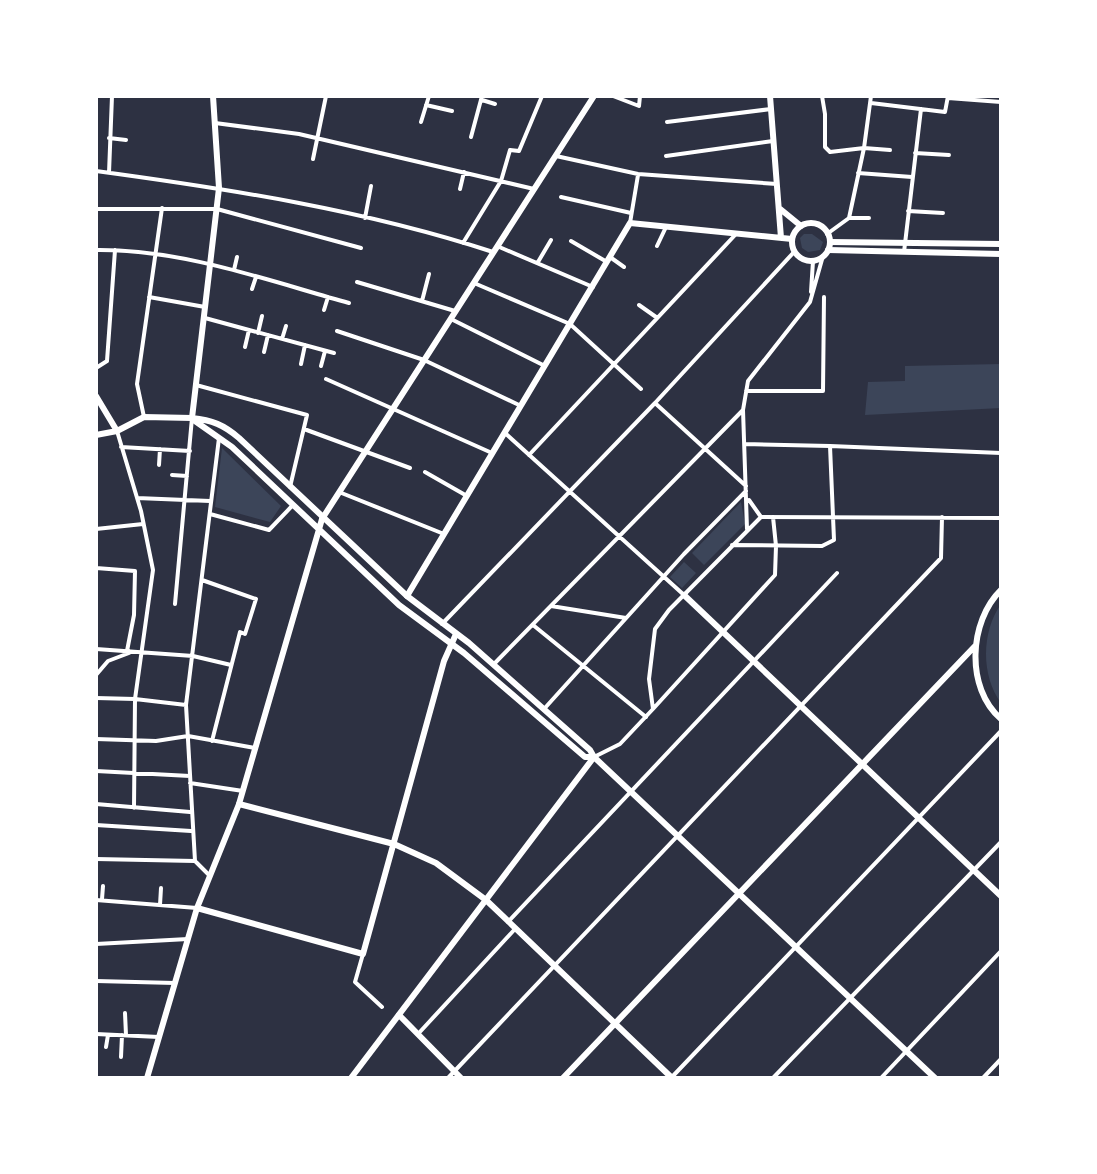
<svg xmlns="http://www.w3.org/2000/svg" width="1097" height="1174" font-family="'Nunito Sans',sans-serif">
	<rect width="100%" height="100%" fill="#2d3142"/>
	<path fill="#3c4559" d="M 804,234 L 812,234 L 823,242 L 820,250 L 808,252 L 802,248 L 800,238 Z
		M 1001,364 L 1001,408 L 865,415 L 868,382 L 905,381 L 905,366 Z
		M 222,448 L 281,506 L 270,522 L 215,507 Z
		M 741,502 L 745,524 L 704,565 L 692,553 Z
		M 684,562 L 696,573 L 682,588 L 670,577 Z
		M 1001,604 L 1001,703 C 981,676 981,632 1001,604 Z"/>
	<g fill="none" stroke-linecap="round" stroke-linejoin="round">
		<path stroke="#fff" stroke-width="4" d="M 613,96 L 639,106 L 640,96
			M 822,96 L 825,114 L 825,147 L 830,152 L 864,148 L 890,150
			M 948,98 L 1001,102
			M 482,100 L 495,104
			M 871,103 L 945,112 L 948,96
			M 426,105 L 452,111
			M 421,122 L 429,96
			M 667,122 L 771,109
			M 215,123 L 299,134 L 534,189
			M 471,137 L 482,96
			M 109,138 L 126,140
			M 915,153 L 949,155
			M 556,156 L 638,174 L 777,184
			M 666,156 L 773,141
			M 313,159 L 326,96
			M 96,171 C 229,189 365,210 493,252
			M 109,173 L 112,96
			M 858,173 L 912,177
			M 460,189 L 464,172
			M 561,197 L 631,213
			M 96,209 L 217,209 L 361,248
			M 908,211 L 943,213
			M 365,218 L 371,186
			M 849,218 L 869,218
			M 630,223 L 638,175
			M 827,234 L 849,218 L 864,148 L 871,96
			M 571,241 L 607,262
			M 463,243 L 501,181 L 510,150 L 519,151 L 542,96
			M 497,246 L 593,287
			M 657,246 L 666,227
			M 96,250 C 182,249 266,280 349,303
			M 904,252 L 921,109
			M 610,257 L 624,267
			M 538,262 L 551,240
			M 234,270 L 237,257
			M 357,282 L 455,311
			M 474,283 L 570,324 L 641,389
			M 252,289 L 256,277
			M 811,292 L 813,261
			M 149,297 L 205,307
			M 422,301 L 429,274
			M 639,305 L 656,317
			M 324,310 L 328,297
			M 205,318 L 334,353
			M 451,319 L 545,366
			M 337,331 L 424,360 L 519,405
			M 258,333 L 262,316
			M 282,339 L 286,326
			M 245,347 L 249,330
			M 264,352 L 268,335
			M 301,364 L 305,345
			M 321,366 L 325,351
			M 96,368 L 107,361 L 115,250
			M 326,379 L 492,453
			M 196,385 L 307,415 L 290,487
			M 746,391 L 823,391 L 824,297
			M 655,403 L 746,486
			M 144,417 L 137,384 L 162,208
			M 304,429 L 410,468
			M 117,431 L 141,511 L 153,570 L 135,699 L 134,808
			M 505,433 L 684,595
			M 745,444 L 830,446
			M 121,447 L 190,451
			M 529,455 L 736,234
			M 159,465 L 160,449
			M 425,472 L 467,496
			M 172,475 L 187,476
			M 339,492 L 444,534
			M 137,498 L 210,501
			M 749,500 L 761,517
			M 210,514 L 269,530 L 292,506
			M 761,517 L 1001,518
			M 96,529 L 143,524
			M 747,529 L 743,410 L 748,381 L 810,302 L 823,256
			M 732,545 L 822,546 L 834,540 L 830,446 L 1001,453
			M 96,546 L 96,586
			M 96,568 L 135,571 L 134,615 L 127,651
			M 202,580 L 256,599 L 245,634 L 240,632 L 212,741
			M 175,604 L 192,418
			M 551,606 L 626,618
			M 442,624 L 655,403 L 794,252
			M 533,625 L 646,717
			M 96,649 L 193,656 L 231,665
			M 494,664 L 743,410
			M 96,675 L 108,661 L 129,653
			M 96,698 L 135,699 L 186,705
			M 544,709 L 684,554 L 746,491
			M 653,709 L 775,575 L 776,546 L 773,517
			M 96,739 L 156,741 L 188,736 L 255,748
			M 594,757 L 620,744 L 653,709 L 649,679 L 655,629 L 669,610 L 761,517
			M 96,771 L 190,776
			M 190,783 L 243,791
			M 96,804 L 190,812
			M 96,825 L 191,831
			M 96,859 L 195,861
			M 210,876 L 195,861 L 186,705 L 219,438
			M 102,899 L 103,886
			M 96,900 L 197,908
			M 160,905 L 161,888
			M 508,922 L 837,573
			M 96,944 L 188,939
			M 363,954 L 355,982 L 382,1007
			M 96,981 L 175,983
			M 125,1013 L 126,1035
			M 96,1034 L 159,1037
			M 418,1034 L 515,929
			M 106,1047 L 108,1035
			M 121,1057 L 122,1035
			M 672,1077 L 1001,731
			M 448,1078 L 941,558 L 942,517
			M 773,1078 L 1001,842
			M 881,1078 L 1001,951
			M 983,1078 L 1001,1059"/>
		<path stroke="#fff" stroke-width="6" d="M 770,96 L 781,238
			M 779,208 L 801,226
			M792 242a19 19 0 1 1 38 0a19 19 0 1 1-38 0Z
			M 96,396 L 117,431
			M 96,435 L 117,431 L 144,417 L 192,418
			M 322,519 L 594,96
			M 684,595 L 1001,896
			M 407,596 L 630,223 L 792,239
			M 594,757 L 935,1078
			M 239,804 L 394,844 L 436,863 L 486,900 L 672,1078
			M 197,908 L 363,954 L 444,661 L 456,634
			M 399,1015 L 461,1078"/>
		<path stroke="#fff" stroke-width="6" d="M 830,242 L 1001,244
			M 828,250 L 1001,254
			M 192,418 C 212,420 224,425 239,438 L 407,596 L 469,643 L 590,750 L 594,757
			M 192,418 L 219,188 L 213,96
			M 195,421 L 232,447 L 399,605 L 464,653 L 585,757 L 594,757
			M 1001,590 C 969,621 965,688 1001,719
			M 147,1078 L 197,908 L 239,804 L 322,519
			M 351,1078 L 594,757
			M 563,1078 L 976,645"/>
	</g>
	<rect width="1097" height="1174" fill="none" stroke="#ffffff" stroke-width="196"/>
</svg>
